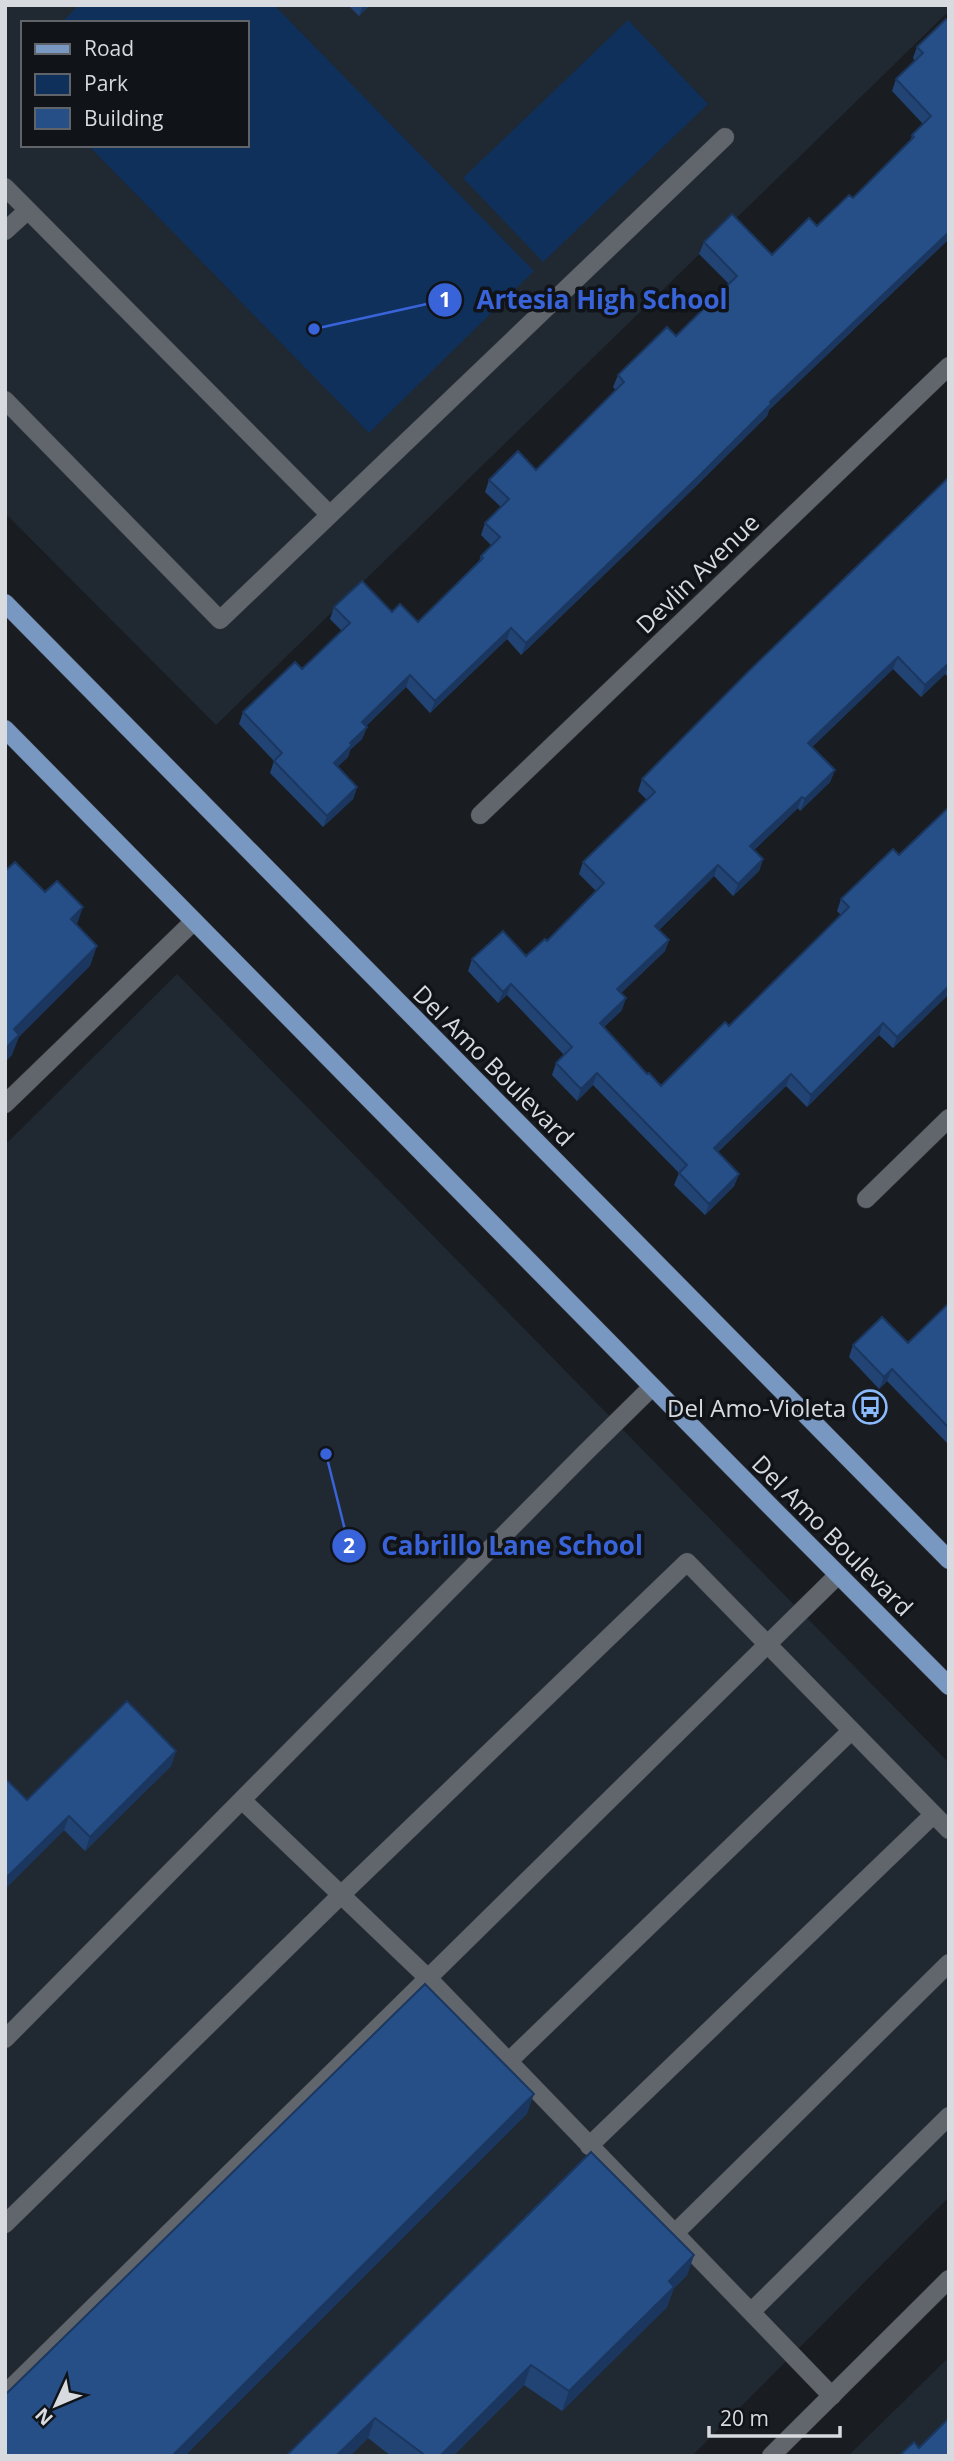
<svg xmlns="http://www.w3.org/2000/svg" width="954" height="2461" font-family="'Open Sans',sans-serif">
	<rect width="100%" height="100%" fill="#191d22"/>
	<path fill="#202832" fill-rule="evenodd" d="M 5,5 L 949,5 L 949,11 L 216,725 L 5,513 ZM 23,23 L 247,23 L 247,145 L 23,145 Z
		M 177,974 L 949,1763 L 949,2197 L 692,2456 L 5,2456 L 5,1145 Z
		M 949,2357 L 949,2456 L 848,2456 Z"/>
	<path fill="#0f305b" d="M 79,5 L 274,5 L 534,271 L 369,433 L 88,145 L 247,145 L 247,23 L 61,23 Z
		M 628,20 L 708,104 L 543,262 L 463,178 Z"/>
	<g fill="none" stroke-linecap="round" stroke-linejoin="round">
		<defs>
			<path id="service" d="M 5,187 L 329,514
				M 5,231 L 28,210
				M 5,400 L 220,620 L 725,137
				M 5,1104 L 194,921
				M 243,1801 L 428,1978 L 832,2396
				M 5,2039 L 586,1452 L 652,1387
				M 508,2062 L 851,1731
				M 589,2146 L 933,1815
				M 5,2224 L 341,1895 L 687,1562 L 949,1830
				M 675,2233 L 949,1963
				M 751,2312 L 949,2116
				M 5,2394 L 838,1575"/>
			<path id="minor" d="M 480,815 L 949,366
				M 866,1199 L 949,1118
				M 771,2456 L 949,2279"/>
			<path id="primary" d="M 5,603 L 949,1560
				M 5,729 L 770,1506 L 949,1686"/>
		</defs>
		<use href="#service" stroke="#373a3e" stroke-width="19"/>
		<use href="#minor" stroke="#373a3e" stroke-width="19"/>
		<use href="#primary" stroke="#373a3e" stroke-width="19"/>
		<use href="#service" stroke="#61666c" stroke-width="18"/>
		<use href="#minor" stroke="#61666c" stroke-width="18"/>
		<use href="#primary" stroke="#7897c1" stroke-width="18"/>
	</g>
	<path fill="#214475" d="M 348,5 L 370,5 L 359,16 Z
		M 946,19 L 949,239 L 769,410 L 767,416 L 695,487 L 521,655 L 507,639 L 430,713 L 406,687 L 366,726 L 367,727 L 362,739 L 350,750 L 348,757 L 337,767 L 357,787 L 353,799 L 323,827 L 270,773 L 274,761 L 239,724 L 243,712 L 302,669 L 342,631 L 330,619 L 334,607 L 392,612 L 418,622 L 478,564 L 481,556 L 491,545 L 481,535 L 485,523 L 501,507 L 485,492 L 489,480 L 536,470 L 616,390 L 613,387 L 618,375 L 676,336 L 729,284 L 699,254 L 704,242 L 772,255 L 817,226 L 853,198 L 910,142 L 912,135 L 923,124 L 892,91 L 896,79 L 915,61 L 913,58 L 917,47 Z
		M 949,477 L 949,678 L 945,674 L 921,697 L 893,669 L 812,747 L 835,770 L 830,782 L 800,811 L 798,808 L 754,850 L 763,859 L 759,871 L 733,896 L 714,876 L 659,930 L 669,940 L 665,951 L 621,993 L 622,1010 L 604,1027 L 647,1074 L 661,1086 L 729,1026 L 841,915 L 837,911 L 841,899 L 949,994 L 893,1048 L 879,1035 L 807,1107 L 786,1086 L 718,1152 L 739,1174 L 734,1186 L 705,1215 L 674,1185 L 679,1173 L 593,1085 L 577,1101 L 552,1075 L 556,1063 L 564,1055 L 507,995 L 498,1003 L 468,971 L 472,959 L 526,956 L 547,941 L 596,891 L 579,874 L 583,862 L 647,800 L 638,791 L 642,779 Z
		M 949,1303 L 949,1445 L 887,1381 L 879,1389 L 849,1357 L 853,1345 L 908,1343 Z
		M 176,1751 L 171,1766 L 85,1851 L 64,1830 L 5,1889 L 5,1778 L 27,1800 Z
		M 694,2255 L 687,2275 L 674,2288 L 667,2307 L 562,2411 L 524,2385 L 453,2456 L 391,2456 L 368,2438 L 350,2456 L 286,2456 Z"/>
	<path fill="#1b375f" d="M 363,5 L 370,5 L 359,16 Z
		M 949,232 L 949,239 L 769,410 L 767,416 L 695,487 L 521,655 L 526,643 L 770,402 Z
		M 511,628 L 507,639 L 430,713 L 435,701 Z
		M 898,657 L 893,669 L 804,755 L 808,743 Z
		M 949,663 L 945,674 L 921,697 L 925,685 Z
		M 410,675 L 406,687 L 358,734 L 362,722 Z
		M 367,727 L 362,739 L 350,750 L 348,757 L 329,775 L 334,763 L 350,743 Z
		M 835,770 L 830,782 L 800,811 L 805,799 Z
		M 357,787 L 353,799 L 323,827 L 327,816 Z
		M 802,797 L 798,808 L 746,858 L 750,846 Z
		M 763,859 L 759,871 L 733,896 L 738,884 Z
		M 718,865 L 714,876 L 651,937 L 655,926 Z
		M 83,907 L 76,927 L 71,919 Z
		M 669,940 L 665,951 L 613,1001 L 617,989 Z
		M 97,946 L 90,966 L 19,1037 L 12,1055 L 5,1062 L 5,1049 L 14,1029 Z
		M 511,984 L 507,995 L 498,1003 L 503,992 Z
		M 949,986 L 949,994 L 893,1048 L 897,1037 Z
		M 626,998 L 622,1010 L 596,1035 L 600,1023 Z
		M 883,1023 L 879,1035 L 807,1107 L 811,1095 Z
		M 597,1073 L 593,1085 L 577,1101 L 581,1089 Z
		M 791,1074 L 786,1086 L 709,1160 L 714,1148 Z
		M 739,1174 L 734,1186 L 705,1215 L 709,1204 Z
		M 892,1369 L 887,1381 L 879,1389 L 884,1377 Z
		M 176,1751 L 171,1766 L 85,1851 L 90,1837 Z
		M 69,1816 L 64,1830 L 5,1889 L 5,1879 Z
		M 534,2094 L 527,2114 L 185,2456 L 172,2456 Z
		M 694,2255 L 687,2275 L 674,2288 L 667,2307 L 562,2411 L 569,2391 L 669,2281 Z
		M 531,2365 L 524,2385 L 453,2456 L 440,2456 Z
		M 375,2418 L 368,2438 L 350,2456 L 336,2456 Z"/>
	<path fill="#264f88" stroke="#1b375f" stroke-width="2" d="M 946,19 L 949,21 L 949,232 L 770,402 L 771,404 L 700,475 L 526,643 L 511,628 L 435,701 L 410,675 L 362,722 L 367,727 L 350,743 L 352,745 L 334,763 L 357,787 L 327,816 L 274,761 L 282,753 L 243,712 L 295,662 L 302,669 L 350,623 L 334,607 L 362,581 L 392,612 L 400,604 L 418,622 L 483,558 L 481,556 L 500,537 L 485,523 L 509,499 L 489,480 L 518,451 L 536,470 L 624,382 L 618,375 L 667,327 L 676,336 L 737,276 L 704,242 L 732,214 L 772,255 L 809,218 L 817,226 L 849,195 L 853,198 L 914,137 L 912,135 L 931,116 L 896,79 L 923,53 L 917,47 Z
		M 949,477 L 949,663 L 925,685 L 898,657 L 808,743 L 835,770 L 805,799 L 802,797 L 750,846 L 763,859 L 738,884 L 718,865 L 655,926 L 669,940 L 617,989 L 626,998 L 600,1023 L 647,1074 L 649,1073 L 661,1086 L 725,1022 L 729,1026 L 849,907 L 841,899 L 893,849 L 899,855 L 949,807 L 949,986 L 897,1037 L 883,1023 L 811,1095 L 791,1074 L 714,1148 L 739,1174 L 709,1204 L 679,1173 L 687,1165 L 597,1073 L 581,1089 L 556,1063 L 572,1047 L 511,984 L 503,992 L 472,959 L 503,931 L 526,956 L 545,939 L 547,941 L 604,883 L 583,862 L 655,792 L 642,779 L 750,670 Z
		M 15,862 L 45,892 L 57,881 L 83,907 L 71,919 L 97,946 L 14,1029 L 19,1035 L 5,1049 L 5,871 Z
		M 949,1303 L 949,1428 L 892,1369 L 884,1377 L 853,1345 L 882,1317 L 908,1343 Z
		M 127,1701 L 176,1751 L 90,1837 L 69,1816 L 5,1879 L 5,1778 L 27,1800 Z
		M 425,1984 L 534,2094 L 172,2456 L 5,2456 L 5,2395 Z
		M 591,2152 L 694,2255 L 669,2281 L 674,2287 L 569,2391 L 531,2365 L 440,2456 L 426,2456 L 375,2418 L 336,2456 L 286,2456 Z
		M 949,2418 L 949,2456 L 899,2456 L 914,2442 L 919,2448 Z"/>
	<defs>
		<symbol id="bus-ring" viewBox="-11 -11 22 22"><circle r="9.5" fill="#101419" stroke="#8abafc" stroke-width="1.5"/><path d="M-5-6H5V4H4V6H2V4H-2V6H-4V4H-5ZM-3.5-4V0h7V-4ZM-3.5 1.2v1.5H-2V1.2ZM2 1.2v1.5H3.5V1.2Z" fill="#8abafc"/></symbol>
	</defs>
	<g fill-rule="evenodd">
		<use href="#bus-ring" x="851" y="1388" width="38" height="38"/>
	</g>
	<g text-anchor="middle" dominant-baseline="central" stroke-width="7" stroke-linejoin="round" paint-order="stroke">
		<g font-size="24" fill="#d7dade" stroke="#101419">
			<text transform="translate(697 573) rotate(-44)">Devlin Avenue</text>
			<text transform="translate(494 1065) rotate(45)">Del Amo Boulevard</text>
			<text transform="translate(833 1535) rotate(45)">Del Amo Boulevard</text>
		</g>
		<g font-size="24" fill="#d7dade" stroke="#101419" text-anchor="end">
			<text x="846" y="1407">Del Amo-Violeta</text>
		</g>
	</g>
	<path fill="none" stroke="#3963d9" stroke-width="2.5" d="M314 329L445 300M326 1454L349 1546"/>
	<g fill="#3963d9" stroke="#101419" stroke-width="2.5">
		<circle cx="314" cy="329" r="7"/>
		<circle cx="326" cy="1454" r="7"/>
		<circle cx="445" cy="300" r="18"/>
		<circle cx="349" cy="1546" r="18"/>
	</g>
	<g font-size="21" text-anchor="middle" font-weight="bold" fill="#fff">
		<text x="445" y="307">1</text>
		<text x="349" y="1553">2</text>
	</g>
	<g font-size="26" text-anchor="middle" font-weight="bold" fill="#3963d9" stroke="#101419" stroke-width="7" stroke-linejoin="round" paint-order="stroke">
		<text x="602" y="309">Artesia High School</text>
		<text x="512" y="1555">Cabrillo Lane School</text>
	</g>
	<rect width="954" height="2461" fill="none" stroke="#d7dade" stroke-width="14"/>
	<rect x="21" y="21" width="228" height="126" fill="#101419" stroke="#606368" stroke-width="2"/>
	<rect x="35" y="44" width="35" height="10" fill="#7897c1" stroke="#606368" stroke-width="2"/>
	<text x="84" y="56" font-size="21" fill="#d7dade">Road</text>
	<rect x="35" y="74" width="35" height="21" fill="#0f305b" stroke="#606368" stroke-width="2"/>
	<text x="84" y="91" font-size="21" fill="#d7dade">Park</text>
	<rect x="35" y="108" width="35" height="21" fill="#264f88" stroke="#606368" stroke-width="2"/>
	<text x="84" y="126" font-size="21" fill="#d7dade">Building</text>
	<g transform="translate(56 2405) rotate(226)" stroke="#101419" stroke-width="5" paint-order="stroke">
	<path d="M0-5L12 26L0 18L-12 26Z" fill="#d7dade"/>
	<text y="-10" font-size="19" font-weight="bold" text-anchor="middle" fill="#d7dade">N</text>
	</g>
	<path d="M709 2426v10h131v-10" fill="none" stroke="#d7dade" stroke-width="3.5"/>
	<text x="720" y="2426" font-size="21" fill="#d7dade" stroke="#101419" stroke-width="5" paint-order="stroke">20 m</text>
</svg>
